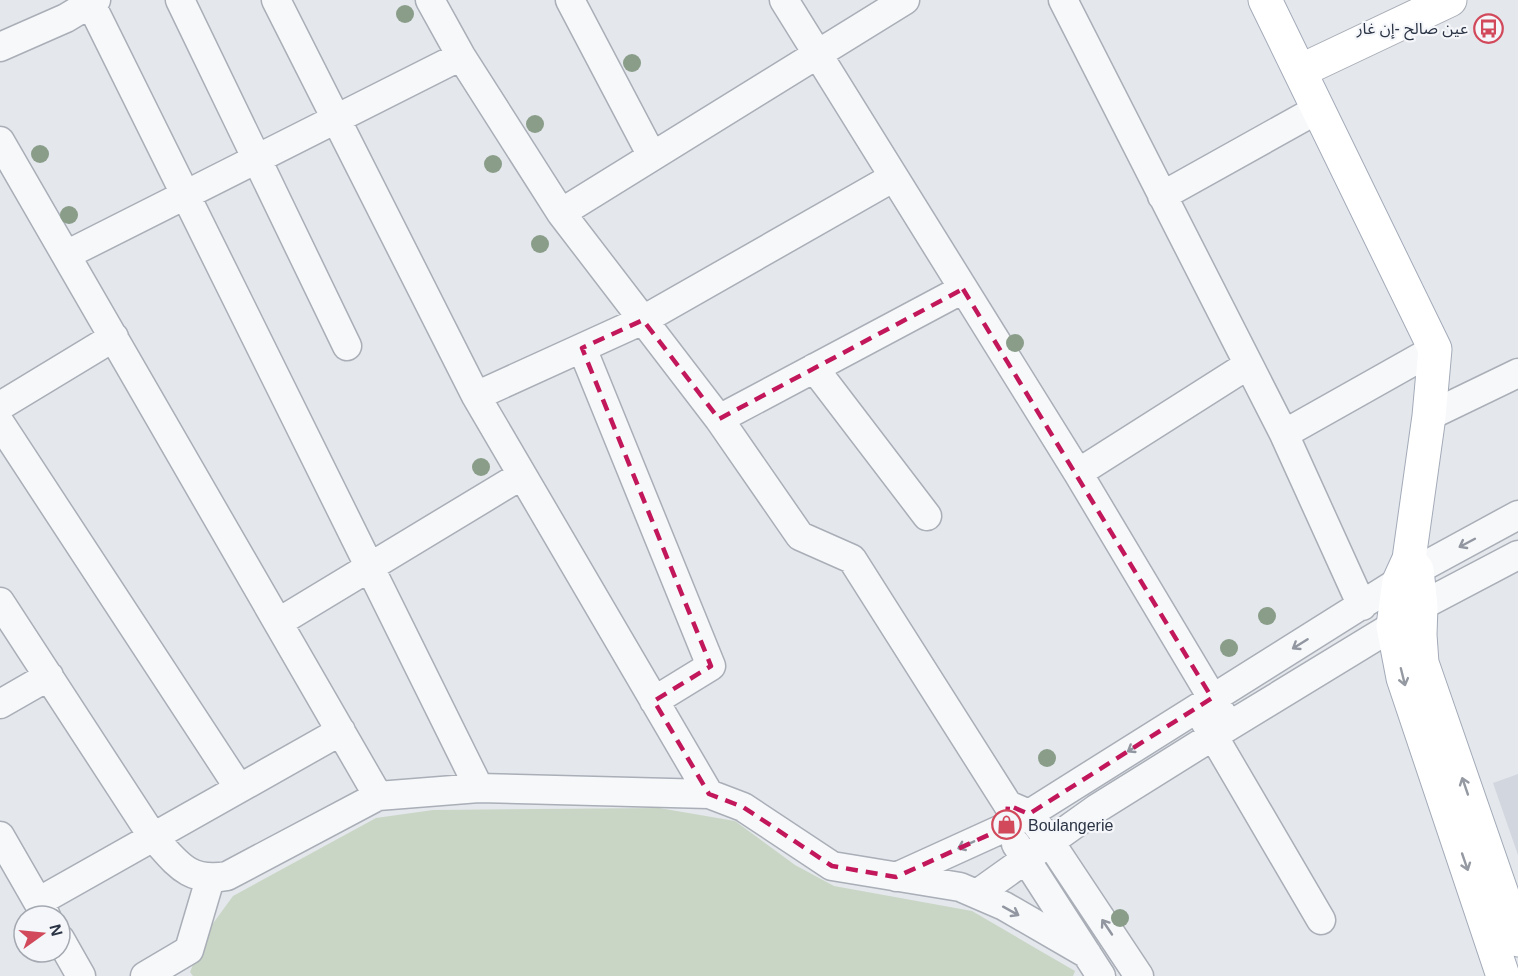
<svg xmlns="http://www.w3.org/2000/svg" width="1518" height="976" font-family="Helvetica,'Noto Sans Arabic',sans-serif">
	<rect width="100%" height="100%" fill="#e4e7ec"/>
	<path fill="#d2d6de" d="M 1518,774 L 1518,855 L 1493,783 Z"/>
	<path fill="#c9d6c5" d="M 659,808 L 735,821 L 795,865 L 834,886 L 972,911 L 1075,971 L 1073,976 L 193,976 L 190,972 L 206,933 L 233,896 L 376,818 L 433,810 Z"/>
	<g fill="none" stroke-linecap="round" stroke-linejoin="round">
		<defs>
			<path id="street" d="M 89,0 L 479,788
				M 180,0 L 347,346
				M 276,0 L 476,396 L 709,794
				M 430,0 L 461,56 L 561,213 L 719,419 L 800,536 L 852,559 L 1008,805 L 1029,814 L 1050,842 L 1139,976
				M 570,0 L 652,156
				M 784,0 L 1078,473 L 1229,726
				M 1063,0 L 1284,434 L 1362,606
				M 0,47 L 66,18 L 96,0
				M 0,141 L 378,796
				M 1162,196 L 1318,109
				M 561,213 L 905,0
				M 66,255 L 461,56
				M 582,348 L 711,666 L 654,701
				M 814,368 L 927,516
				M 476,396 L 643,320 L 894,177
				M 0,406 L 114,337
				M 1429,416 L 1518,373
				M 719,419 L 963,289
				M 0,423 L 239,788
				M 1284,434 L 1435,349
				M 1078,473 L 1248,365
				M 0,602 L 153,837 C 177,863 188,883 227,876 L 378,796 L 479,788 L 709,794 L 743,807 L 832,866 L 960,887 L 1004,906 L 1087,954
				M 279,622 L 522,475
				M 0,704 L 49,676
				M 1204,720 L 1321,920
				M 0,836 L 46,916
				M 1016,844 L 1101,976
				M 896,877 L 1006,827 L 1029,814 L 1417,570 L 1518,515
				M 977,894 L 1096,809 L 1229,726 L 1393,626 L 1421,606 L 1518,555
				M 38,902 L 341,731
				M 60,939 L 81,976
				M 145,976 L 189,950 L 210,879"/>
			<path id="secondary" d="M 1300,71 L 1450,0"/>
			<path id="primary" d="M 1265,0 L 1435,349 L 1429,416 L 1409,559 L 1399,581 L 1393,626 L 1403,678 L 1503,976
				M 1409,559 L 1417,570 L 1421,606 L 1420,635 L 1422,663 L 1518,940"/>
		</defs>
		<use href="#street" stroke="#a9aeb7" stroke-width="31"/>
		<use href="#secondary" stroke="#a9aeb7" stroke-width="35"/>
		<use href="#primary" stroke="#a3abb8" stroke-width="35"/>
		<use href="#street" stroke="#f7f8fa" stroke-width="28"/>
		<use href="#secondary" stroke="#fff" stroke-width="33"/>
		<use href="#primary" stroke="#fff" stroke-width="33"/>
	</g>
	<g fill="#899d89">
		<circle cx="405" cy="14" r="9"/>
		<circle cx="632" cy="63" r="9"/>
		<circle cx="535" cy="124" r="9"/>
		<circle cx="40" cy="154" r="9"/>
		<circle cx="493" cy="164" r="9"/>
		<circle cx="69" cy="215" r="9"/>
		<circle cx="540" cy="244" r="9"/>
		<circle cx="1015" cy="343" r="9"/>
		<circle cx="481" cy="467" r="9"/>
		<circle cx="1267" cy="616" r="9"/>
		<circle cx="1229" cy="648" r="9"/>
		<circle cx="1047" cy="758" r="9"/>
		<circle cx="1120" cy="918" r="9"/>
	</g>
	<defs><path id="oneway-shaft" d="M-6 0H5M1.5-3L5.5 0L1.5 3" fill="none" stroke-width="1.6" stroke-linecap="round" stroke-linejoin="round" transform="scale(1.5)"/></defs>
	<g stroke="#9196a0">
		<use href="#oneway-shaft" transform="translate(1467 543) rotate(152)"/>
		<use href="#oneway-shaft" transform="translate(1300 644) rotate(148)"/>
		<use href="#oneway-shaft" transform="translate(1135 747) rotate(148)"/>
		<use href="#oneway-shaft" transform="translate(966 845) rotate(156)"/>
		<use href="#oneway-shaft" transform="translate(1011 911) rotate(29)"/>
		<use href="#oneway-shaft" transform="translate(1107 927) rotate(-124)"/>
	</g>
	<g stroke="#959aa2">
		<use href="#oneway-shaft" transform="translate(1403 677) rotate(76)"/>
		<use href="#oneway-shaft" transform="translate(1465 786) rotate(-109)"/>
		<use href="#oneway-shaft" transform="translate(1465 862) rotate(71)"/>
	</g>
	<path fill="none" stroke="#c2185b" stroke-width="4.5" stroke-dasharray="12 8" stroke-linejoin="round" d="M 963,289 L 1212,698 L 1029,814 L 1008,805 L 1006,827 L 896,877 L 832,866 L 743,807 L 709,794 L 654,701 L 711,666 L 582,348 L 643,320 L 719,419 Z"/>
	<defs>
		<symbol id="bus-ring" viewBox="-11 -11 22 22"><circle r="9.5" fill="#f4f6f9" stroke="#d1495b" stroke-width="1.5"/><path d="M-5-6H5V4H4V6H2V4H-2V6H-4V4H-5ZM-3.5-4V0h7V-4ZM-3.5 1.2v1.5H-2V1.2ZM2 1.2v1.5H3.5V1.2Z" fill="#d1495b"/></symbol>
		<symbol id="shop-ring" viewBox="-11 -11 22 22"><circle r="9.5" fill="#f4f6f9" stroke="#d1495b" stroke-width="1.5"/><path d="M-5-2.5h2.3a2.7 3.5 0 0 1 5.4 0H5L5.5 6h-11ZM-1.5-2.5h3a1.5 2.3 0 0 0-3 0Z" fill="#d1495b"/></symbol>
	</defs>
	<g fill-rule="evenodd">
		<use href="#bus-ring" x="1472" y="12" width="33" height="33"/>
		<use href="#shop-ring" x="990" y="808" width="33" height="33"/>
	</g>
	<g text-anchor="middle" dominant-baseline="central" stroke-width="4.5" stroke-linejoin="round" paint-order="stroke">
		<g font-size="16" fill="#2b3445" stroke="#f4f6f9" text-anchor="end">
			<text x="1468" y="28">عين صالح -إن غار</text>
			<text x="1028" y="825" text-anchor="start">Boulangerie</text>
		</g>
	</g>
	<g transform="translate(42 934) rotate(75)"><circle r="28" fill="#f4f6f9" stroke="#a4a8b1" stroke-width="1.5"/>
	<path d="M0-4.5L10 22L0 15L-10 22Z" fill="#d1495b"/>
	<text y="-9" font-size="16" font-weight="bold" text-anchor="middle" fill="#2b3445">N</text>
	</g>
</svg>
